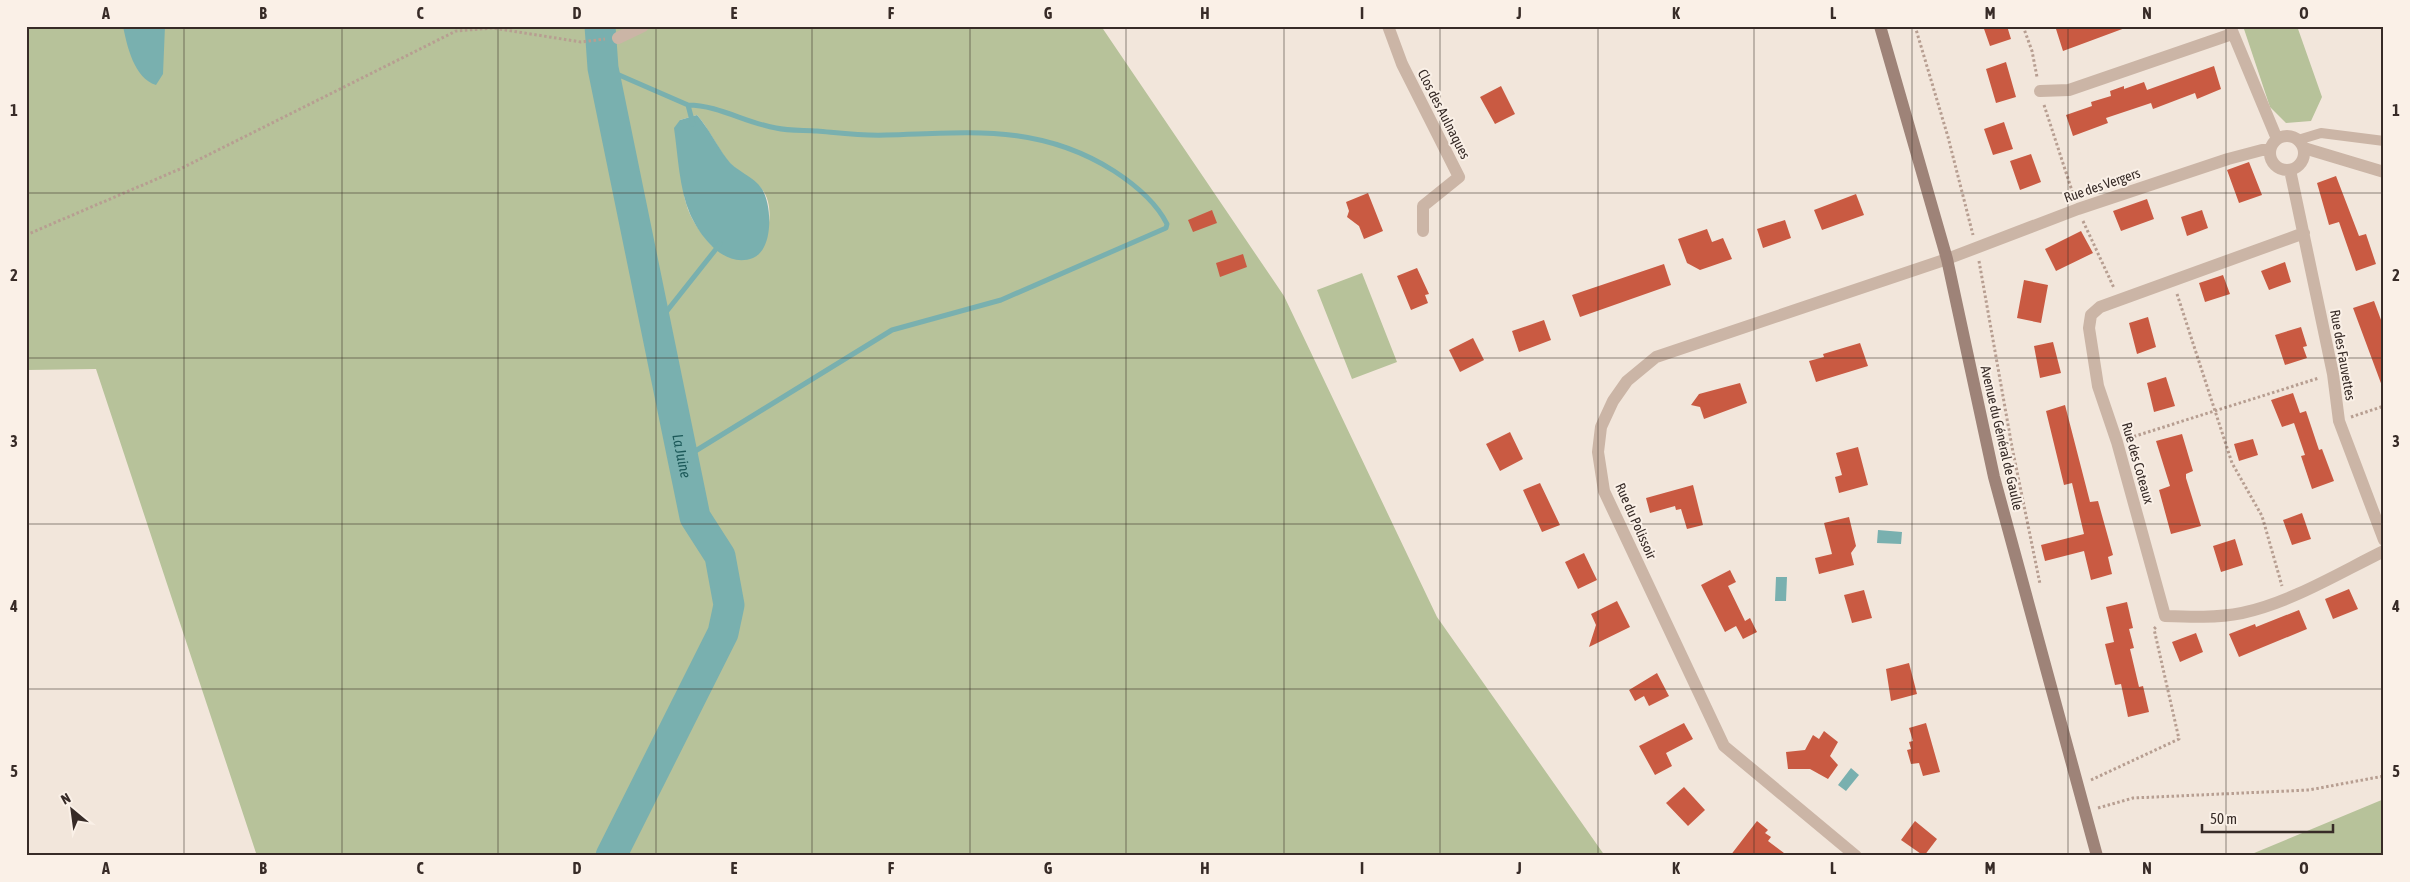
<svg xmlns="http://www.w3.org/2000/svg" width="2410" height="882" font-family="'Asap Condensed',sans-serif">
	<rect width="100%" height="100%" fill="#f2e6db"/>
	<path fill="#b7c29a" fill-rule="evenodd" d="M 26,26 L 1101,26 L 1284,296 L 1437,617 L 1605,856 L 257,856 L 96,369 L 26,370 ZM 697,115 C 709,129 716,145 727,160 C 736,171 750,177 760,187 C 776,204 769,234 760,252 L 712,246 C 701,233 690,219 686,203 C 680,183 681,142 680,120 Z
		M 2243,26 L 2297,26 L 2322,97 L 2311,121 L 2286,123 L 2270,107 Z
		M 1362,273 L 1397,362 L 1352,379 L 1317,290 Z
		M 2384,799 L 2384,856 L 2247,856 Z"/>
	<path fill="#79b0af" d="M 123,26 L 165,26 L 163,74 L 156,85 C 134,78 127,46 123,26 Z
		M 697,115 C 709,129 716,144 727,159 C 735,171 754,176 762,189 C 772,205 774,249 753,258 C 724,269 700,236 690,214 C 679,188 678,155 674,128 L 680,120 Z
		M 1878,530 L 1902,532 L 1901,544 L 1877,543 Z
		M 1776,577 L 1787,577 L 1786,601 L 1775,601 Z
		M 1851,768 L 1859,775 L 1846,791 L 1838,785 Z"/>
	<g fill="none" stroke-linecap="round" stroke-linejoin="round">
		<path stroke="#79b0af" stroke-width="5" d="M 603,68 L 688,105 C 718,105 746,123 776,128 C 789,131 804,130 817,131 C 840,133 863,136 886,135 C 969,133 1038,123 1114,171 C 1134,184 1156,202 1167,224 L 1166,228 L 1001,300 L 892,330 L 684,458
			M 688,105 L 693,124
			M 655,326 L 720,244"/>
		<path stroke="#79b0af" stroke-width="31" id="s1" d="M 600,26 L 603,68 L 695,517 L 720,556 L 729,605 L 723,633 L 611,856"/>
	</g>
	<path fill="#c95a42" d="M 1983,26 L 2007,26 L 2011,39 L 1990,46 Z
		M 2063,26 L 2124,26 L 2125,28 L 2063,51 L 2056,29 Z
		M 2006,62 L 2016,97 L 1996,103 L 1986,69 Z
		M 2214,66 L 2221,89 L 2197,99 L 2195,93 L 2153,109 L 2151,103 L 2106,118 L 2108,123 L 2073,136 L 2066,115 L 2092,106 L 2091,102 L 2111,96 L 2110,91 L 2124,86 L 2124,89 L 2144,82 L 2147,90 Z
		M 1501,86 L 1515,114 L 1495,124 L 1480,97 Z
		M 2004,122 L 2013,149 L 1993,155 L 1984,129 Z
		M 2031,154 L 2041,182 L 2020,190 L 2010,161 Z
		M 2249,162 L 2262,195 L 2239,203 L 2227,170 Z
		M 2336,176 L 2359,236 L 2366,234 L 2376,264 L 2356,271 L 2339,222 L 2329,225 L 2317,183 Z
		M 1368,193 L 1383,231 L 1364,239 L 1359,226 L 1347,217 L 1349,211 L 1346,202 Z
		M 1856,194 L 1864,215 L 1822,230 L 1814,210 Z
		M 2147,199 L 2154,219 L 2121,231 L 2113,211 Z
		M 1212,210 L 1217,223 L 1193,232 L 1188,220 Z
		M 2202,210 L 2208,228 L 2187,236 L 2181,217 Z
		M 1785,220 L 1791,238 L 1763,248 L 1757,229 Z
		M 1707,229 L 1712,242 L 1723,238 L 1732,259 L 1700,270 L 1687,263 L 1678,239 Z
		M 2081,231 L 2093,253 L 2056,271 L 2045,249 Z
		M 1243,254 L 1247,267 L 1220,277 L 1216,263 Z
		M 2285,262 L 2291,282 L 2269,290 L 2261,271 Z
		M 1664,264 L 1671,285 L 1580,317 L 1572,295 Z
		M 1417,268 L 1429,294 L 1425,295 L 1428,303 L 1411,310 L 1397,276 Z
		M 2223,275 L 2230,294 L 2205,302 L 2199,283 Z
		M 2024,280 L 2048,285 L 2041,323 L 2017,318 Z
		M 2374,301 L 2384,328 L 2382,386 L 2353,308 Z
		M 2148,317 L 2156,347 L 2137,354 L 2129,323 Z
		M 1544,320 L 1551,340 L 1519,352 L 1512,331 Z
		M 2301,327 L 2307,346 L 2303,347 L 2307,358 L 2285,365 L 2275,335 Z
		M 1473,338 L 1484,360 L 1460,372 L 1449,350 Z
		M 2053,342 L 2061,373 L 2040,378 L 2034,346 Z
		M 1860,343 L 1868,366 L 1816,382 L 1809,361 L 1824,357 L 1823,354 Z
		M 2166,377 L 2175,406 L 2154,412 L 2147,383 Z
		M 1740,383 L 1747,403 L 1704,419 L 1700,407 L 1691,405 L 1699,394 Z
		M 2293,393 L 2300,413 L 2306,411 L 2319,450 L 2322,449 L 2334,481 L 2312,489 L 2301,456 L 2305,455 L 2294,423 L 2282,427 L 2271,400 Z
		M 2065,405 L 2090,502 L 2098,501 L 2113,555 L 2108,557 L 2112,574 L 2091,580 L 2084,551 L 2045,561 L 2041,545 L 2084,534 L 2072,483 L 2064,485 L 2046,411 Z
		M 1510,432 L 1523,459 L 1500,471 L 1486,444 Z
		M 2182,434 L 2193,471 L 2186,474 L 2186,478 L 2201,526 L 2171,534 L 2159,490 L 2170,486 L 2156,441 Z
		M 2253,439 L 2258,455 L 2239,461 L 2234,444 Z
		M 1858,447 L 1868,485 L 1839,493 L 1835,477 L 1842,475 L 1836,453 Z
		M 1540,483 L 1560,525 L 1542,532 L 1523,490 Z
		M 1693,485 L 1703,525 L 1687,529 L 1681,509 L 1676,510 L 1675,506 L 1650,513 L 1646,498 Z
		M 2302,513 L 2311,539 L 2292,545 L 2283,520 Z
		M 1849,517 L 1856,546 L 1851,553 L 1854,565 L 1819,574 L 1815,558 L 1832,554 L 1824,523 Z
		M 2235,539 L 2243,565 L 2221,572 L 2213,546 Z
		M 1584,553 L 1597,580 L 1578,589 L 1565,562 Z
		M 1730,570 L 1736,582 L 1728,586 L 1745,621 L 1750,618 L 1757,632 L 1743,639 L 1736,626 L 1725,632 L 1701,585 Z
		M 2349,589 L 2358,609 L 2333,619 L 2325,599 Z
		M 1864,590 L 1872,618 L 1852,623 L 1844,595 Z
		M 1617,601 L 1630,627 L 1589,647 L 1596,625 L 1591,614 Z
		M 2127,602 L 2133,628 L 2129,629 L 2134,648 L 2130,649 L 2139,687 L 2143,686 L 2149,712 L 2128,717 L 2121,684 L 2115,685 L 2105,644 L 2114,642 L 2106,607 Z
		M 2299,610 L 2307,629 L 2239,657 L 2229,634 L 2255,624 L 2256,627 Z
		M 2196,633 L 2203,652 L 2180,662 L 2172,642 Z
		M 1909,663 L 1917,694 L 1891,701 L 1886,669 Z
		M 1657,673 L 1669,696 L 1649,706 L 1644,696 L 1635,701 L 1629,690 Z
		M 1684,723 L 1693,739 L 1666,753 L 1672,766 L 1655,775 L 1639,746 Z
		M 1926,723 L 1940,772 L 1923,776 L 1919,763 L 1911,764 L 1907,750 L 1911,749 L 1909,742 L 1913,741 L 1909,728 Z
		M 1824,731 L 1838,742 L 1830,756 L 1838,765 L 1828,779 L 1810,769 L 1788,769 L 1786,752 L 1805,750 L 1813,735 L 1819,739 Z
		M 1684,787 L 1705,810 L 1688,826 L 1666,803 Z
		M 1757,821 L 1768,830 L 1765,833 L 1771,837 L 1768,841 L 1788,856 L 1730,856 Z
		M 1915,821 L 1937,839 L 1924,856 L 1901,840 Z"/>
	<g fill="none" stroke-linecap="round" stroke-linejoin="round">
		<path stroke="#b79e91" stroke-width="3" stroke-dasharray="2.5 2.5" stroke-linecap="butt" d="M 1915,26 L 1948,137 L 1973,235
			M 2023,26 L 2032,51 L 2037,77
			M 2044,105 L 2074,197
			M 2083,221 L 2114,288
			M 26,235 L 180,169 L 456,31 L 493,28 L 581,42 L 605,39
			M 1979,261 L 2012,447 L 2040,584
			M 2177,294 L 2232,463 L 2262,516 L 2282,586
			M 2351,417 L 2384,406
			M 2129,438 L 2319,378
			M 2091,780 L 2179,739 L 2154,629 L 2157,626
			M 2098,808 L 2133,798 L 2309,790 L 2384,776"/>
		<path stroke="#cbb5a6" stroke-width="10" d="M 2298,140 L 2321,133 L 2384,141"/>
		<path stroke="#cbb5a6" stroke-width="12" d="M 1388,26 L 1402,64 L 1459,177 L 1423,206 L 1423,231
			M 2230,26 L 2277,139
			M 618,38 L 643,26
			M 2040,91 L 2069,90 L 2232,34
			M2270 153a17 17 0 1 1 34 0a17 17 0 1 1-34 0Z
			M 2304,148 L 2384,172
			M 2290,170 L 2333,374 L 2339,421 L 2384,540
			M 2304,233 L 2100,307 L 2091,315 L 2089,328 L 2098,386 L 2117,442 L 2165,616 C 2190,617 2217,618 2242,613 C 2292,602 2339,573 2384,551
			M 1856,856 L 1724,746 L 1604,491 L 1598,452 L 1601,427 L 1613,401 L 1627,381 L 1656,357 L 1947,259 L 2078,209 L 2228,159 L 2262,150 L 2270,150"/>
		<path stroke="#9e8378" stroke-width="12" d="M 1880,26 L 1947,259 L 1994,477 L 2097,856"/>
	</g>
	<path fill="none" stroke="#372b27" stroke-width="1" stroke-opacity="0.55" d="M 184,26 L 184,856M 342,26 L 342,856M 498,26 L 498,856M 656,26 L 656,856M 812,26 L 812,856M 970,26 L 970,856M 1126,26 L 1126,856M 1284,26 L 1284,856M 1440,26 L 1440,856M 1598,26 L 1598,856M 1754,26 L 1754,856M 1912,26 L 1912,856M 2068,26 L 2068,856M 2226,26 L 2226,856M 26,193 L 2384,193M 26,358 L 2384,358M 26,524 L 2384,524M 26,689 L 2384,689"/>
	<g text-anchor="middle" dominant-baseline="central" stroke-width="4" stroke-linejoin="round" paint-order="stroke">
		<g font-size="14" fill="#372b27" stroke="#faf0e7">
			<text transform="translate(1444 114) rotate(63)">Clos des Aulnaques</text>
			<text transform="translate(2102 185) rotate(-19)">Rue des Vergers</text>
			<text transform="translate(2343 355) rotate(80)">Rue des Fauvettes</text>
			<text transform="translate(2002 438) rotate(77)">Avenue du Général de Gaulle</text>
			<text transform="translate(2138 463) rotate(74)">Rue des Coteaux</text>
			<text transform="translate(1636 521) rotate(66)">Rue du Polissoir</text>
		</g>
		<g font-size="15" font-style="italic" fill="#1c5959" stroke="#faf0e7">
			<text stroke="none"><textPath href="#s1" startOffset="438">La Juine</textPath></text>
		</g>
	</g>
	<rect width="2410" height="882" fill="none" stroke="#faf0e7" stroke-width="55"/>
	<g transform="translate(72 810) rotate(331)" stroke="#faf0e7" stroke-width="4" paint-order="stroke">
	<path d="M0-4L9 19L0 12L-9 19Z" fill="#372b27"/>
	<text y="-8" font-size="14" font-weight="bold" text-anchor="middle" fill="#372b27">N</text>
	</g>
	<path d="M2202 824v8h131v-8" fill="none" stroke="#372b27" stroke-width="2.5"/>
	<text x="2210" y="824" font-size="15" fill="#372b27" stroke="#faf0e7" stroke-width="4" paint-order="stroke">50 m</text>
	<rect x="28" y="28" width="2354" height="826" fill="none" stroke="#372b27" stroke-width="2"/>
	<g font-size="16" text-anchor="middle" font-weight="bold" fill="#372b27">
		<text x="106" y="19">A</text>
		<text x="263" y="19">B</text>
		<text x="420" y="19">C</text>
		<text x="577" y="19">D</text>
		<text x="734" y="19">E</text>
		<text x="891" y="19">F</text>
		<text x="1048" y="19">G</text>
		<text x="1205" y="19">H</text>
		<text x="1362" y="19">I</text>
		<text x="1519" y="19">J</text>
		<text x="1676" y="19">K</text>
		<text x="1833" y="19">L</text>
		<text x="1990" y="19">M</text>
		<text x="2147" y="19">N</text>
		<text x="2304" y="19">O</text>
		<text x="14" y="116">1</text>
		<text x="2396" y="116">1</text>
		<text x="14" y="281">2</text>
		<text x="2396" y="281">2</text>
		<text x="14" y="447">3</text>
		<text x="2396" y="447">3</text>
		<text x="14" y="612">4</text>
		<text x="2396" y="612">4</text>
		<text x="14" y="777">5</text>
		<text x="2396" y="777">5</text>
		<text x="106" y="874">A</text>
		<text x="263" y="874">B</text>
		<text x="420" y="874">C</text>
		<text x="577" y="874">D</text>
		<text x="734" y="874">E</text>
		<text x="891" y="874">F</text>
		<text x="1048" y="874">G</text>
		<text x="1205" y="874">H</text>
		<text x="1362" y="874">I</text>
		<text x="1519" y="874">J</text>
		<text x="1676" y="874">K</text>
		<text x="1833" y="874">L</text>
		<text x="1990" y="874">M</text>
		<text x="2147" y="874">N</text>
		<text x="2304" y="874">O</text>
	</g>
</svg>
